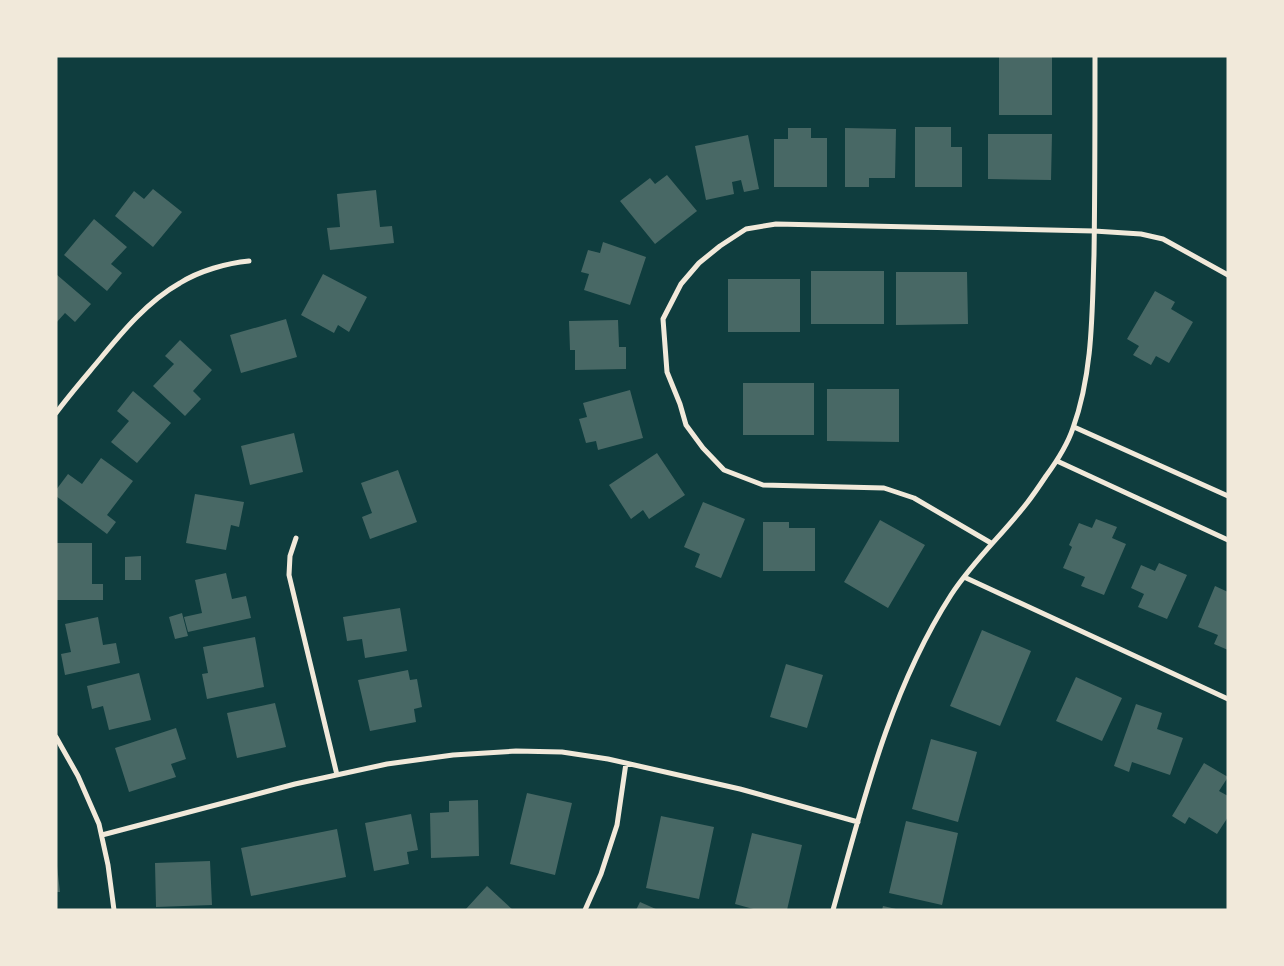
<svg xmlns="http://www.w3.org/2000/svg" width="1284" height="966" font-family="Ubuntu,sans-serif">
	<rect width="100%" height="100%" fill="#0f3d3e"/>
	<path fill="#486865" d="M 999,56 L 1052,56 L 1052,115 L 999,115 Z
		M 915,127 L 951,127 L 951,147 L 962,147 L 962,187 L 915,187 Z
		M 788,128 L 811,128 L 811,138 L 827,138 L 827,187 L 774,187 L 774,139 L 788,139 Z
		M 845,128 L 896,129 L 895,178 L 869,178 L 869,187 L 845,187 Z
		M 988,134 L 1052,134 L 1051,180 L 988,179 Z
		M 748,135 L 759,189 L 744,192 L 741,180 L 732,182 L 734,194 L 706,200 L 695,146 Z
		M 667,175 L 697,211 L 655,244 L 620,201 L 650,178 L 655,184 Z
		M 153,189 L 182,212 L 153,247 L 115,216 L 134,191 L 144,199 Z
		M 376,190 L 380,227 L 392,226 L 394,243 L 330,250 L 327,228 L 340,227 L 337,194 Z
		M 94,219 L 127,247 L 111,264 L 122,273 L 107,291 L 64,255 Z
		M 603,242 L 646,257 L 630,305 L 584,290 L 589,274 L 581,272 L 588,250 L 600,253 Z
		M 811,271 L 884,271 L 884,324 L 811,324 Z
		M 896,272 L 967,272 L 968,324 L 896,325 Z
		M 56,274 L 91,304 L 75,322 L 65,313 L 56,323 Z
		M 323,274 L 367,297 L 349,332 L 338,325 L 334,333 L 301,315 Z
		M 728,279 L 800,279 L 800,332 L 728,332 Z
		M 1155,291 L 1175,302 L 1171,309 L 1193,322 L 1169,363 L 1156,356 L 1151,365 L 1133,355 L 1139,346 L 1127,339 Z
		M 286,319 L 297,357 L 241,373 L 230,335 Z
		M 618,320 L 619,347 L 626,347 L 626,369 L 575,370 L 575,350 L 570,350 L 569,321 Z
		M 180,340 L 212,370 L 193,391 L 201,399 L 185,416 L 153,386 L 174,364 L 165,356 Z
		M 743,383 L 814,383 L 814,435 L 743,435 Z
		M 827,389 L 899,389 L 899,442 L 827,441 Z
		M 630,390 L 643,438 L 598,450 L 596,441 L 586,443 L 579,419 L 587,417 L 583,403 Z
		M 133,391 L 171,423 L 137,463 L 111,442 L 129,421 L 117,411 Z
		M 294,433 L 303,472 L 250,485 L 241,446 Z
		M 657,453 L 685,495 L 649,519 L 643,510 L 631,519 L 609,485 Z
		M 101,458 L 133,481 L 107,515 L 116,522 L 107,534 L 56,496 L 56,490 L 68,474 L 82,484 Z
		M 398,470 L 417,522 L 370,539 L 362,517 L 372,513 L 361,483 Z
		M 195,494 L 244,502 L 239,527 L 231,525 L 226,550 L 186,543 Z
		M 703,502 L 745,519 L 721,578 L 695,567 L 700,554 L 684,547 Z
		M 1096,519 L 1117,527 L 1112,538 L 1126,544 L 1104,595 L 1081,586 L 1085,577 L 1063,568 L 1072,547 L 1069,545 L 1079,523 L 1092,528 Z
		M 880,520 L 925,545 L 888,608 L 844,582 Z
		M 763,522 L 789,522 L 789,528 L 815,528 L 815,571 L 763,571 Z
		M 56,543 L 92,543 L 92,584 L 103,584 L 103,600 L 56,600 Z
		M 141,556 L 141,580 L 125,580 L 125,557 Z
		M 1159,563 L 1187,575 L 1167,619 L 1138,607 L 1144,594 L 1131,588 L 1141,565 L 1155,571 Z
		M 226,573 L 232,599 L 246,596 L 251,618 L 188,632 L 184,617 L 202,613 L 195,580 Z
		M 1215,586 L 1228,592 L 1228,650 L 1214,644 L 1218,635 L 1198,627 Z
		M 400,608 L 407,651 L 365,658 L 362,639 L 347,641 L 343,617 Z
		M 182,613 L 188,636 L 175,639 L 169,617 Z
		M 98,617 L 103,645 L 116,643 L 120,663 L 65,675 L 61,654 L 71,652 L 65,624 Z
		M 982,630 L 1031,651 L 1000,726 L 950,706 Z
		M 255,637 L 264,687 L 207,699 L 202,674 L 208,673 L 203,647 Z
		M 786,664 L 823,675 L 807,728 L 770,717 Z
		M 408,670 L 410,680 L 417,679 L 422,707 L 414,709 L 416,722 L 370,731 L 358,680 Z
		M 139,673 L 151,720 L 109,730 L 103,706 L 92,709 L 87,686 Z
		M 1076,677 L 1122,698 L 1102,741 L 1056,721 Z
		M 275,703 L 286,747 L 237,758 L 227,713 Z
		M 1136,704 L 1162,713 L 1157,729 L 1183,738 L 1170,775 L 1132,762 L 1129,772 L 1114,766 Z
		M 176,728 L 186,759 L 171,764 L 176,777 L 129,792 L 115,748 Z
		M 931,739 L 977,752 L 958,822 L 912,809 Z
		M 1204,763 L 1228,777 L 1219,791 L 1228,796 L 1228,817 L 1217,834 L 1189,817 L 1185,824 L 1172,816 Z
		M 527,793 L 572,803 L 555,875 L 510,864 Z
		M 478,800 L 479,856 L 431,858 L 430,813 L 449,812 L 449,801 Z
		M 411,814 L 418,850 L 407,852 L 409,864 L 374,871 L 365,823 Z
		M 661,816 L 714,827 L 699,899 L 646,888 Z
		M 906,821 L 958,833 L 942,905 L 889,893 Z
		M 337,829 L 346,877 L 251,896 L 241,848 Z
		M 752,833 L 802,845 L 787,910 L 757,910 L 735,904 Z
		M 210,861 L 212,905 L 156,907 L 155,863 Z
		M 56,866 L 57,866 L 60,892 L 56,892 Z
		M 487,886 L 513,910 L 465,910 Z
		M 640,902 L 658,910 L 636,910 Z
		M 883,906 L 896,909 L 896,910 L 882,910 Z"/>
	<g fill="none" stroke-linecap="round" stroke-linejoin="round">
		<path stroke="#f1e9da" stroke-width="5" d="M 56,413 C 70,394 85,377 100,359 C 123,331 148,301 180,283 C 199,271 227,263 249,261
			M 1074,427 L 1228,496
			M 1057,461 L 1228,540
			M 296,538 L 290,556 L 289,575 L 337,775
			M 991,543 L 914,498 L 884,488 L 763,485 L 724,470 L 703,448 L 686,425 L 680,404 L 667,372 L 663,319 L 681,284 L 699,263 L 720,246 L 746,229 L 776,224 L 1094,231 L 1141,234 L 1163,239 L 1228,275
			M 964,577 L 1228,699
			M 56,737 L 78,776 L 99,824 L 108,865 L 114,910
			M 102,835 L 295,784 L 387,764 L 453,755 L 516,751 L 562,752 L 608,759 L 740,789 L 858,822
			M 585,910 L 601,874 L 617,825 L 626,763
			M 833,910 C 863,802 890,690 951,595 C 973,561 1003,534 1027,503 C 1034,494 1040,485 1046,476 C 1057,461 1067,446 1073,428 C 1093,372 1092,313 1094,255 C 1095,189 1095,122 1095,56"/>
	</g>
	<rect width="1284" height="966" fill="none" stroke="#f1e9da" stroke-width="115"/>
</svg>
